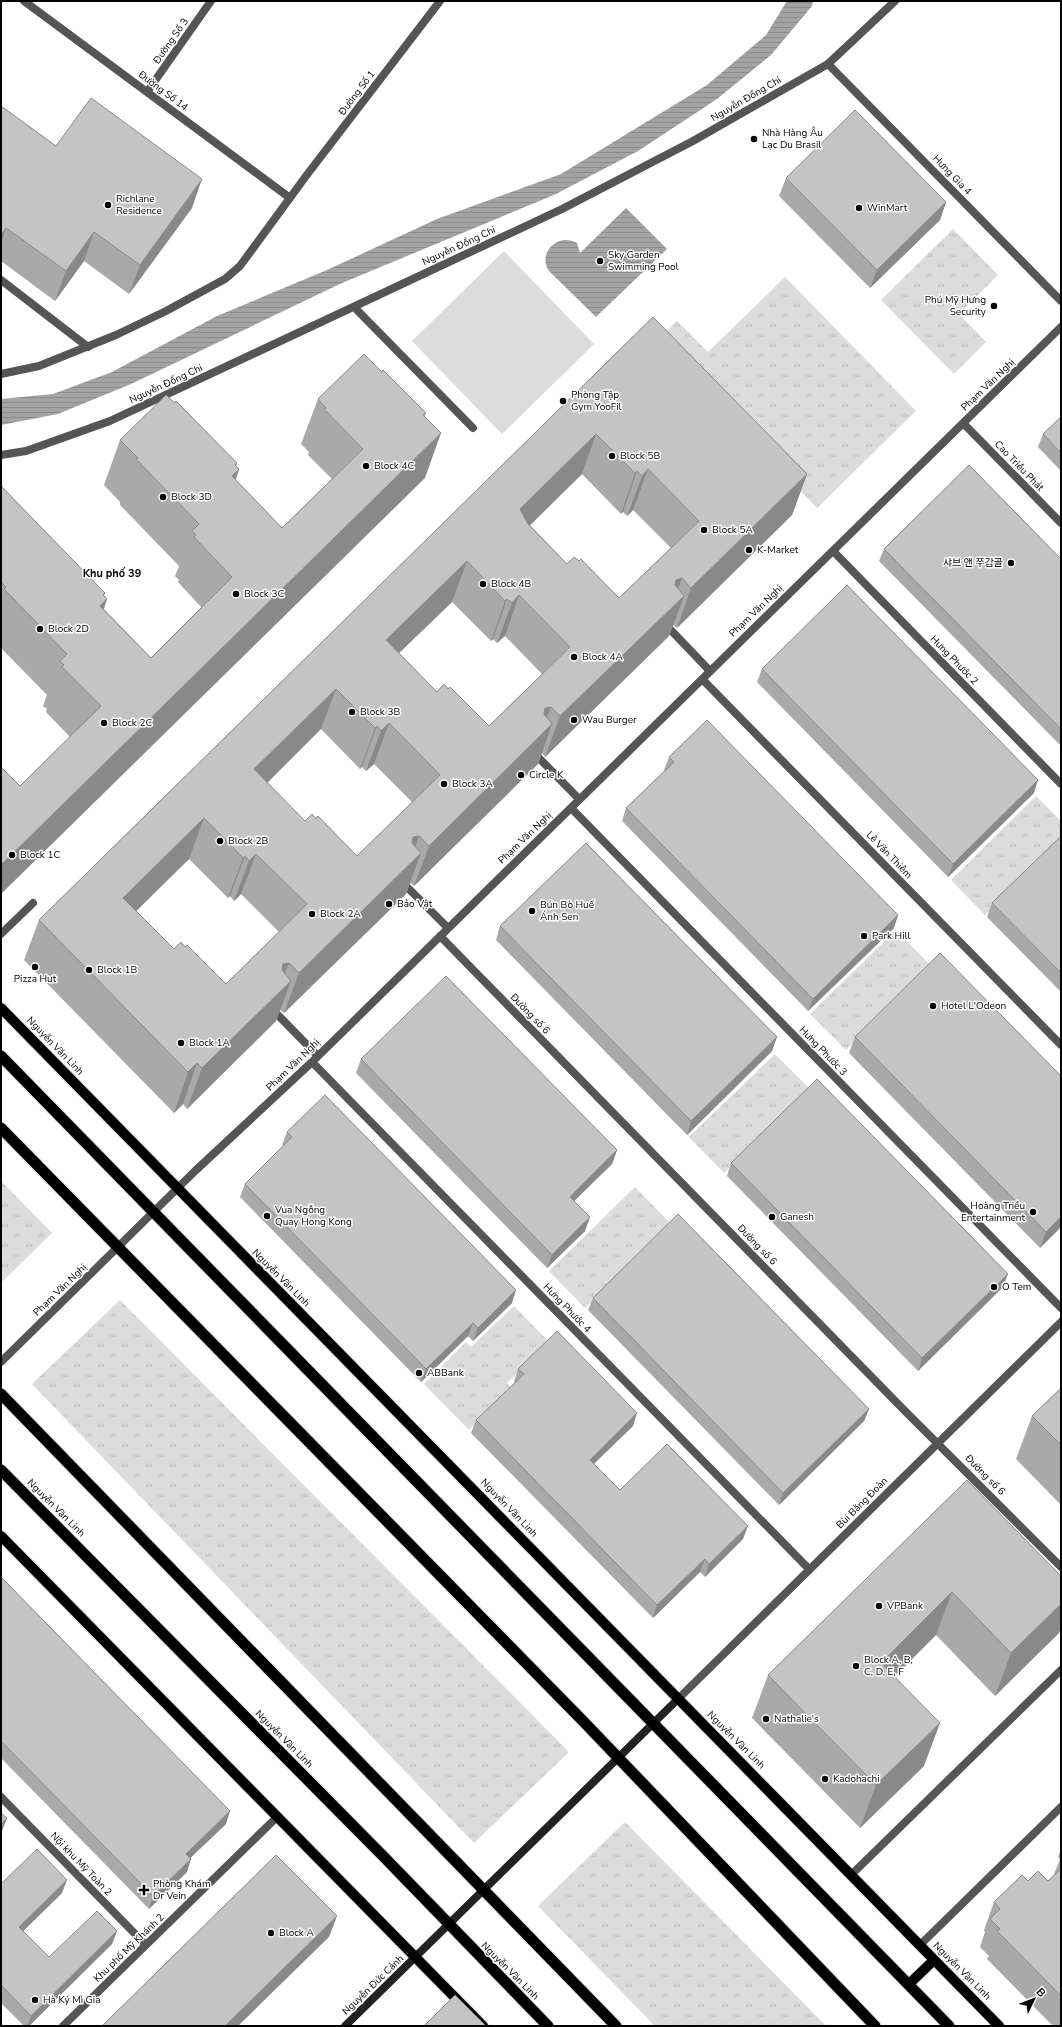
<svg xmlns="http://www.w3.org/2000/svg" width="1062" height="2027" font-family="'Nunito Sans','Noto Sans KR',sans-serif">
	<defs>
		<pattern id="grass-tufts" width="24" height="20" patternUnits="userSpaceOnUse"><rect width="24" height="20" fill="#dcdcdc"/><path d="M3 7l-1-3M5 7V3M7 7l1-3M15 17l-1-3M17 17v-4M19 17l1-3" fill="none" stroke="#bbb"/></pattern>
		<pattern id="water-rules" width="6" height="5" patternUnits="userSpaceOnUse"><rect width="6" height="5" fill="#a3a3a3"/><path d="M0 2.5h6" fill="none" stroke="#8b8b8b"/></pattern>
	</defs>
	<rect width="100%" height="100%" fill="#fff"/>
	<path fill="url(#grass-tufts)" d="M 953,229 L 998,275 L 959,314 L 986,342 L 954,374 L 881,300 Z
		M 785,277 L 916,411 L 817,508 L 655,342 L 677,321 L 708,352 Z
		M 1036,796 L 1061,821 L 1061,840 L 985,915 L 951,880 Z
		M 896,930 L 932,967 L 846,1050 L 810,1014 Z
		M 775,1054 L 810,1089 L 724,1173 L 689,1137 Z
		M 1,1181 L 52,1233 L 1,1283 Z
		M 635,1187 L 671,1224 L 585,1308 L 549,1271 Z
		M 120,1300 L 569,1752 L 474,1843 L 32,1384 Z
		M 514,1306 L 549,1342 L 507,1383 L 512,1389 L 469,1430 L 424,1384 L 466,1342 L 471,1347 Z
		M 625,1822 L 826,2026 L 655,2026 L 538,1906 Z"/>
	<path fill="#dcdcdc" d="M 504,251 L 594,344 L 502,434 L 412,341 Z"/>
	<path fill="url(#water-rules)" d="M 787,1 L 813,1 L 812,6 L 771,55 L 717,99 L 638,151 L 556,194 L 342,283 L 131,384 L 58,414 L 1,425 L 1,399 L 53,394 L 112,372 L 217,316 L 327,270 L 437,219 L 561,174 L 707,85 L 766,35 Z
		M 626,208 L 667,249 L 596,317 L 549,271 C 537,253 558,232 577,243 L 580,253 Z"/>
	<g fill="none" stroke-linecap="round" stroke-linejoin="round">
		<defs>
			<path id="primary" d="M 1,1008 L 999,2026
				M 1,1536 L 483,2026
				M 909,1984 L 934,1960"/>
			<path id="trunk" d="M 1,1056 L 949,2026
				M 1,1128 L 583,1721 L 875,2026
				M 1,1394 L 616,2026
				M 1,1470 L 385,1858 L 548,2026"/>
		</defs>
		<use href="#primary" stroke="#dbdbdb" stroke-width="12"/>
		<use href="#trunk" stroke="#dbdbdb" stroke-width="13"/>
		<path stroke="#555" stroke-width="8" d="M 1,280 L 88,347
			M 354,307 L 473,428
			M 665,624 L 710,671
			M 534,753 L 579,799
			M 402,882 L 448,928
			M 1,934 L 33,903
			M 272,1009 L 318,1056
			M 851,1875 L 1061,1670
			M 920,1945 L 1061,1807"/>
		<path stroke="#555" stroke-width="8" d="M 24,1 L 290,198
			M 828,64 L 1061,301
			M 147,92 L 211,1
			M 1,374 L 39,366 L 116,335 L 166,311 L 225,279 L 240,266 L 306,176 L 440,1
			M 963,423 L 1061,523
			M 833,551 L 1061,784
			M 702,679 L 1061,1045
			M 571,808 L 1061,1308
			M 440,936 L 905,1411 L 1061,1567
			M 312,1062 L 809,1569
			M 1,1362 L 195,1171 L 312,1062 L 1061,327
			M 1,1797 L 146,1945
			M 63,2026 L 277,1817"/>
		<path stroke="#555" stroke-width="8" d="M 1,455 L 26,451 L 110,421 L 562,209 L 693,141 L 828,64 L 895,1
			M 678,1699 L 1061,1322"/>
		<path stroke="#222" stroke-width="8" d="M 345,2026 L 678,1699"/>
		<use href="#primary" stroke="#000" stroke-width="10"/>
		<use href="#trunk" stroke="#000" stroke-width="11"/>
	</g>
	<path fill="#a9a9a9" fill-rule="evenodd" d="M 1,106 L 56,146 L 192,208 L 129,294 L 84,261 L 55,301 L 1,261 Z
		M 786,178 L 946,202 L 940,220 L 870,288 L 779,196 Z
		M 653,317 L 807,474 L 792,515 L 677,628 L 673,625 L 669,636 L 545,757 L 542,753 L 538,764 L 414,886 L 410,883 L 406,894 L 284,1013 L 280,1010 L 276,1021 L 187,1109 L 183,1104 L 174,1113 L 24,960 L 39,920 ZM 582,474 L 621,514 L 623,512 L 627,516 L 633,510 L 671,548 L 619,598 L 567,564 L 530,525 ZM 452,602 L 491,641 L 493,639 L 497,643 L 505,636 L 542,674 L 489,726 L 437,692 L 399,653 ZM 321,729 L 360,769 L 362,767 L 366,771 L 374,764 L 412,802 L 357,856 L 316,819 L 305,821 L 267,783 ZM 189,859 L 228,898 L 230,896 L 234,901 L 241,894 L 279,932 L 226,984 L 185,947 L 174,949 L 136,911 Z
		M 382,372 L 426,413 L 425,416 L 425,478 L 20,786 L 70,737 L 46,712 L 47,709 L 43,706 L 47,695 L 1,648 L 1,486 L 105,593 L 104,595 L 107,599 L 104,609 L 151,658 L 202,608 L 178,582 L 179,580 L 175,576 L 179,566 L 120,505 L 120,502 L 104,485 L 120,440 L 237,463 L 236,466 L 239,469 L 236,480 L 282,528 L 332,479 L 308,455 L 309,452 L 301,444 L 318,399 Z
		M 1061,417 L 1061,471 L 1038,447 L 1043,434 Z
		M 884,549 L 1061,559 L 1061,746 L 879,561 Z
		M 762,669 L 1034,793 L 948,877 L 757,682 Z
		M 669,757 L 894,928 L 808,1011 L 622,821 L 626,808 L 665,771 L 664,770 Z
		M 1061,836 L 1061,992 L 987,917 L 992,903 Z
		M 500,926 L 772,1051 L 687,1135 L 496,940 Z
		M 855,1037 L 1061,1076 L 1061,1227 L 1040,1248 L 849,1053 Z
		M 361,1059 L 617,1150 L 612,1164 L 574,1201 L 585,1231 L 547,1268 L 356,1073 Z
		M 287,1132 L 512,1303 L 473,1341 L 468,1336 L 421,1382 L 240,1197 L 245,1184 L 283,1146 L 282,1145 Z
		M 731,1163 L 1003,1287 L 918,1371 L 727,1176 Z
		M 593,1298 L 869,1409 L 864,1421 L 779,1505 L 588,1310 Z
		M 518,1369 L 633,1426 L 594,1464 L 620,1490 L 743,1539 L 705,1577 L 700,1572 L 653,1618 L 471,1433 L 476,1420 L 515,1383 L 514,1382 Z
		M 1061,1388 L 1061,1505 L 1016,1459 L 1032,1416 Z
		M 967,1480 L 1059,1633 L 995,1696 L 936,1635 L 894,1677 L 924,1766 L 860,1828 L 752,1718 L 768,1675 Z
		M 1,1577 L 226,1824 L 190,1858 L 187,1872 L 149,1909 L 1,1758 Z
		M 1061,1850 L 1061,2026 L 1053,2026 L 987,1959 L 989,1956 L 980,1947 L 985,1932 L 984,1930 L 994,1902 L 1028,1881 L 1048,1881 L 1055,1874 L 1054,1874 L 1060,1859 L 1058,1857 Z
		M 1,1884 L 62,1893 L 23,1931 L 49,1957 L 117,1931 L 112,1944 L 29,2026 L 24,2026 L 1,2003 Z"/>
	<path fill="#898989" d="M 202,179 L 192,208 L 129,294 L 140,265 Z
		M 946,202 L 940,220 L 870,288 L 877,270 Z
		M 6,228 L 1,243 L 1,235 Z
		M 94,232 L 84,261 L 55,301 L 66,271 Z
		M 441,433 L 425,478 L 1,894 L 1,865 Z
		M 596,434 L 582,474 L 505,550 L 520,509 Z
		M 237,463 L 232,476 L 239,469 L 223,514 L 235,465 Z
		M 648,469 L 633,510 L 627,516 L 642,476 Z
		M 637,471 L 623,512 L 621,514 L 635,473 Z
		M 807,474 L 792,515 L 677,628 L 691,588 Z
		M 467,561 L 452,602 L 371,680 L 386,640 Z
		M 682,578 L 671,608 L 684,596 L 669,636 L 545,757 L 560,716 L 676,580 Z
		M 519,595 L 505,636 L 497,643 L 512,603 Z
		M 107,599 L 91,644 L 100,606 Z
		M 507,599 L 493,639 L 491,641 L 505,601 Z
		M 336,689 L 321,729 L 240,810 L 254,769 Z
		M 551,707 L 540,736 L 552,724 L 538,764 L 414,886 L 429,846 L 545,708 Z
		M 389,723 L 374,764 L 366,771 L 381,731 Z
		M 377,726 L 362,767 L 360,769 L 375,728 Z
		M 1038,780 L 1034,793 L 948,877 L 953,864 Z
		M 204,818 L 189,859 L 109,938 L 123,898 Z
		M 419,836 L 408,866 L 421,853 L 406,894 L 284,1013 L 299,973 L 413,837 Z
		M 256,854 L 241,894 L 234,901 L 249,861 Z
		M 245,856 L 230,896 L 228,898 L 243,858 Z
		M 898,915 L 894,928 L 808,1011 L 813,999 Z
		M 289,963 L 277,994 L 291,981 L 276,1021 L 187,1109 L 202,1068 L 283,964 Z
		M 777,1037 L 772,1051 L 687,1135 L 691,1121 Z
		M 197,1063 L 183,1104 L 174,1113 L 188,1072 Z
		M 617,1150 L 612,1164 L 565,1210 L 570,1197 Z
		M 590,1217 L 585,1231 L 547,1268 L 552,1255 Z
		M 1061,1217 L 1061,1227 L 1040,1248 L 1046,1232 Z
		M 1008,1274 L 1003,1287 L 918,1371 L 922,1358 Z
		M 516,1290 L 512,1303 L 473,1341 L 478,1328 Z
		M 473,1323 L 468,1336 L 421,1382 L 426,1369 Z
		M 869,1409 L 864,1421 L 779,1505 L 783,1493 Z
		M 637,1413 L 633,1426 L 585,1472 L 590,1460 Z
		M 748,1526 L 743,1539 L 705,1577 L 709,1564 Z
		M 705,1559 L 700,1572 L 653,1618 L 657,1605 Z
		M 952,1592 L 936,1635 L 865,1706 L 881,1663 Z
		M 1061,1604 L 1061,1628 L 1059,1633 L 995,1696 L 1011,1653 Z
		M 940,1723 L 924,1766 L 860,1828 L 876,1785 Z
		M 230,1811 L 226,1824 L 182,1866 L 186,1854 Z
		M 7,1818 L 2,1831 L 1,1832 L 1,1824 Z
		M 191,1859 L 187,1872 L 149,1909 L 153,1896 Z
		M 67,1880 L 62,1893 L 14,1940 L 19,1927 Z
		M 337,1916 L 329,1937 L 238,2026 L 225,2026 Z
		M 117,1931 L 112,1944 L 29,2026 L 27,2026 L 31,2016 Z"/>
	<path fill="#c4c4c4" stroke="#898989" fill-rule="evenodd" d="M 91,98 L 202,179 L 140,265 L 94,232 L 66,271 L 6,228 L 1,235 L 1,106 L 56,146 Z
		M 855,110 L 946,202 L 877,270 L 786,178 Z
		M 653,317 L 807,474 L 691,588 L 682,578 L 676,580 L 675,585 L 684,596 L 560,716 L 551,707 L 545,708 L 544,714 L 552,724 L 429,846 L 419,836 L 413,837 L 412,843 L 421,853 L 299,973 L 289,963 L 283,964 L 282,970 L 291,981 L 202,1068 L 197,1063 L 188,1072 L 39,920 ZM 596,434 L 635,473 L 637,471 L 642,476 L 648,469 L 699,521 L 619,598 L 581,559 L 579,561 L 574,557 L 567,564 L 528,524 L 520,509 ZM 467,561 L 505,601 L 507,599 L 512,603 L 519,595 L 570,647 L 489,726 L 450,687 L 448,689 L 444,684 L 437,692 L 386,640 ZM 336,689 L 375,728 L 377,726 L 381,731 L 389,723 L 440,775 L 357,856 L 318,816 L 316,819 L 312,814 L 305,821 L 254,769 ZM 204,818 L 243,858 L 245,856 L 249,861 L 256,854 L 307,904 L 226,984 L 187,945 L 185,947 L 181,942 L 174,949 L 123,898 Z
		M 364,354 L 382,372 L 383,370 L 426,413 L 423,415 L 441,433 L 1,865 L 1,767 L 20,786 L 101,706 L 62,667 L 64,665 L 60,661 L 67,654 L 4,589 L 6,587 L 1,582 L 1,486 L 105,593 L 103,595 L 107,599 L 100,606 L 151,658 L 232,577 L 194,537 L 196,535 L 192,531 L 199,524 L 136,459 L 138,458 L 120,440 L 166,395 L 175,403 L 176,401 L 237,463 L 235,465 L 239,469 L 232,476 L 282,528 L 363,449 L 324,409 L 326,408 L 318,399 Z
		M 1061,417 L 1061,453 L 1043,434 Z
		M 969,465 L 1061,559 L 1061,729 L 884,549 Z
		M 847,585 L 1038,780 L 953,864 L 762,669 Z
		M 707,720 L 898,915 L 813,999 L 626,808 L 674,762 L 669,757 Z
		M 1061,836 L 1061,973 L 992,903 Z
		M 586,843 L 777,1037 L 691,1121 L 500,926 Z
		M 940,953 L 1061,1076 L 1061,1217 L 1046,1232 L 855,1037 Z
		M 446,976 L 617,1150 L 570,1197 L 590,1217 L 552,1255 L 361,1059 Z
		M 817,1079 L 1008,1274 L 922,1358 L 731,1163 Z
		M 325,1095 L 516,1290 L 478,1328 L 473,1323 L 426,1369 L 245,1184 L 292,1137 L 287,1132 Z
		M 678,1214 L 869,1409 L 783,1493 L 593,1298 Z
		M 557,1331 L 637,1413 L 590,1460 L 620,1490 L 667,1444 L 748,1526 L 709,1564 L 705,1559 L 657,1605 L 476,1420 L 524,1374 L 518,1369 Z
		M 1061,1388 L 1061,1445 L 1032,1416 Z
		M 967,1480 L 1061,1576 L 1061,1604 L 1011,1653 L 952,1592 L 881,1663 L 940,1723 L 876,1785 L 768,1675 Z
		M 1,1577 L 230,1811 L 186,1854 L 191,1859 L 153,1896 L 1,1741 Z
		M 1,1813 L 7,1818 L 1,1824 Z
		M 37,1849 L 67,1880 L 19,1927 L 49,1957 L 97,1911 L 117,1931 L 31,2016 L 1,1985 L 1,1884 Z
		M 276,1855 L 337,1916 L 225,2026 L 102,2026 Z
		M 1061,1869 L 1061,1996 L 997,1931 L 1000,1929 L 990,1919 L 1000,1909 L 994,1902 L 1022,1875 L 1028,1881 L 1038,1871 L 1048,1881 Z
		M 455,1995 L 486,2026 L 424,2026 Z"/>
	<g fill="#000" stroke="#fff" stroke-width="1.5">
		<circle cx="754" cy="139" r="4"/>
		<circle cx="108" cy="205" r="4"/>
		<circle cx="859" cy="208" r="4"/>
		<circle cx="600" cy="261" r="4"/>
		<circle cx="994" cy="306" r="4"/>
		<circle cx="563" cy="401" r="4"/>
		<circle cx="612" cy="456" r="4"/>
		<circle cx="366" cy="466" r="4"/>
		<circle cx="163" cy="497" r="4"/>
		<circle cx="704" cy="530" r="4"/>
		<circle cx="749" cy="550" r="4"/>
		<circle cx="1011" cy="563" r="4"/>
		<circle cx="483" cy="584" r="4"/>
		<circle cx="236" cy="594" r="4"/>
		<circle cx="40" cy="629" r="4"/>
		<circle cx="574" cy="657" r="4"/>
		<circle cx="352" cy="712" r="4"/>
		<circle cx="574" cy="720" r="4"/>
		<circle cx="104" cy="723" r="4"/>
		<circle cx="521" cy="775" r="4"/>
		<circle cx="444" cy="784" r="4"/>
		<circle cx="220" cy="841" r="4"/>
		<circle cx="12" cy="855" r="4"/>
		<circle cx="389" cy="904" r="4"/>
		<circle cx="532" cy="911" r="4"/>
		<circle cx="312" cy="914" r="4"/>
		<circle cx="864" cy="936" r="4"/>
		<circle cx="35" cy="967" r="4"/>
		<circle cx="89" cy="970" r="4"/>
		<circle cx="933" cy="1006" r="4"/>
		<circle cx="181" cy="1043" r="4"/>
		<circle cx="1033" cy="1212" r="4"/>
		<circle cx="267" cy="1216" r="4"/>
		<circle cx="772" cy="1217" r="4"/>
		<circle cx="994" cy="1287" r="4"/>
		<circle cx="419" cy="1373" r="4"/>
		<circle cx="879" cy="1606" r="4"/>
		<circle cx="856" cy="1666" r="4"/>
		<circle cx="766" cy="1719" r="4"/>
		<circle cx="825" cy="1779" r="4"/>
		<path d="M142 1884h4v4h4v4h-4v4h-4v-4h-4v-4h4z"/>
		<circle cx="271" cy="1933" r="4"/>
		<circle cx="35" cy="2000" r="4"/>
	</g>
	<g text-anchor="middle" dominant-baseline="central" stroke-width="3" stroke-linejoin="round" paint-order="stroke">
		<g font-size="10" fill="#000" stroke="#fff">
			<text transform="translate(171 41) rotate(-55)">Đường Số 3</text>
			<text transform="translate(163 91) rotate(37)">Đường Số 14</text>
			<text transform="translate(357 93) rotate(-53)">Đường Số 1</text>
			<text transform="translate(746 99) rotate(-30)">Nguyễn Đổng Chi</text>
			<text transform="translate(952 175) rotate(46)">Hưng Gia 4</text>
			<text transform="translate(459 246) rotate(-25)">Nguyễn Đổng Chi</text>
			<text transform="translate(166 384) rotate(-25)">Nguyễn Đổng Chi</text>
			<text transform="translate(988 385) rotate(-44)">Phạm Văn Nghị</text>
			<text transform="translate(1019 466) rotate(46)">Cao Triều Phát</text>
			<text transform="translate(756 611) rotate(-44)">Phạm Văn Nghị</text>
			<text transform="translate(954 660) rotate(46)">Hưng Phước 2</text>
			<text transform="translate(525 838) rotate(-44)">Phạm Văn Nghị</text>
			<text transform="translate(889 855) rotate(46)">Lê Văn Thiêm</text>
			<text transform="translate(530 1014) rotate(46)">Đường số 6</text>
			<text transform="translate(55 1046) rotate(46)">Nguyễn Văn Linh</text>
			<text transform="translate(823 1051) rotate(46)">Hưng Phước 3</text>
			<text transform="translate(293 1065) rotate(-44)">Phạm Văn Nghị</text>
			<text transform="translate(757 1245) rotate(46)">Đường số 6</text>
			<text transform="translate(281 1278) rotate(45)">Nguyễn Văn Linh</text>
			<text transform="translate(60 1290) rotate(-44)">Phạm Văn Nghị</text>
			<text transform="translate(567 1308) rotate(46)">Hưng Phước 4</text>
			<text transform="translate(985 1475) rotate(45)">Đường số 6</text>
			<text transform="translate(862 1503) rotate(-45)">Bùi Bằng Đoàn</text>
			<text transform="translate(56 1508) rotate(45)">Nguyễn Văn Linh</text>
			<text transform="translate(509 1508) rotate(46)">Nguyễn Văn Linh</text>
			<text transform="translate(284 1739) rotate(45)">Nguyễn Văn Linh</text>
			<text transform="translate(736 1740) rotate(45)">Nguyễn Văn Linh</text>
			<text transform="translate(81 1864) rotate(46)">Nội khu Mỹ Toàn 2</text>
			<text transform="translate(129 1948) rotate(-44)">Khu phố Mỹ Khánh 2</text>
			<text transform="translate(510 1971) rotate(45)">Nguyễn Văn Linh</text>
			<text transform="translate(962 1971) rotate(45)">Nguyễn Văn Linh</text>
			<text transform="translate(373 1985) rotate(-44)">Nguyễn Đức Cảnh</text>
		</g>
		<g font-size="10" fill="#000" stroke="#fff" text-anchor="start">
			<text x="762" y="133">Nhà Hàng Âu<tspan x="762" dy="12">Lạc Du Brasil</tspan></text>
			<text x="116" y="199">Richlane<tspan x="116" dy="12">Residence</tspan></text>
			<text x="867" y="208">WinMart</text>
			<text x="608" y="255">Sky Garden<tspan x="608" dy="12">Swimming Pool</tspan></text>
			<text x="986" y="300" text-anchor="end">Phú Mỹ Hưng<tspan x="986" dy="12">Security</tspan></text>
			<text x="571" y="395">Phòng Tập<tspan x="571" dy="12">Gym YooFil</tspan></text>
			<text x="620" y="456">Block 5B</text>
			<text x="374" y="466">Block 4C</text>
			<text x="171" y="497">Block 3D</text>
			<text x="712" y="530">Block 5A</text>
			<text x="757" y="550">K-Market</text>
			<text x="1003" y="563" text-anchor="end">샤브 앤 쭈갑골</text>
			<text x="491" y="584">Block 4B</text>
			<text x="244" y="594">Block 3C</text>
			<text x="48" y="629">Block 2D</text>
			<text x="582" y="657">Block 4A</text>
			<text x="360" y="712">Block 3B</text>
			<text x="582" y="720">Wau Burger</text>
			<text x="112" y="723">Block 2C</text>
			<text x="529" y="775">Circle K</text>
			<text x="452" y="784">Block 3A</text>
			<text x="228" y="841">Block 2B</text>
			<text x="20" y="855">Block 1C</text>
			<text x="397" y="904">Bảo Vật</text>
			<text x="540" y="905">Bún Bò Huế<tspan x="540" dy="12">Ánh Sen</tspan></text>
			<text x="320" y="914">Block 2A</text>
			<text x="872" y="936">Park Hill</text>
			<text x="97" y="970">Block 1B</text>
			<text x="35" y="979" text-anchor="middle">Pizza Hut</text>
			<text x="941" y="1006">Hotel L'Odeon</text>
			<text x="189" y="1043">Block 1A</text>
			<text x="1025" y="1206" text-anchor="end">Hoàng Triều<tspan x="1025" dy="12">Entertainment</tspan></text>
			<text x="275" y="1210">Vua Ngỗng<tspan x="275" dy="12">Quay Hong Kong</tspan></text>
			<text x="780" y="1217">Ganesh</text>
			<text x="1002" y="1287">O Tem</text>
			<text x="427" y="1373">ABBank</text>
			<text x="887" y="1606">VPBank</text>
			<text x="864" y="1660">Block A, B,<tspan x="864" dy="12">C, D, E, F</tspan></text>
			<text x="774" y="1719">Nathalie's</text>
			<text x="833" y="1779">Kadohachi</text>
			<text x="153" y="1884">Phòng Khám<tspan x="153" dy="12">Dr Vein</tspan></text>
			<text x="279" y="1933">Block A</text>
			<text x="43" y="2000">Hà Ký Mì Gia</text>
		</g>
		<g font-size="11" font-weight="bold" fill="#000" stroke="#fff">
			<text x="112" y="573">Khu phố 39</text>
		</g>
	</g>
	<rect width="1062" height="2027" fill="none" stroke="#000000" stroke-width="4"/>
	<g transform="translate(1034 1999) rotate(47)" stroke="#ffffff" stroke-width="3" paint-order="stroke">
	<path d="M0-3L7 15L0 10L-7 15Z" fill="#000000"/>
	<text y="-6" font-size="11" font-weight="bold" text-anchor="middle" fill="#000000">B</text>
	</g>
</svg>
